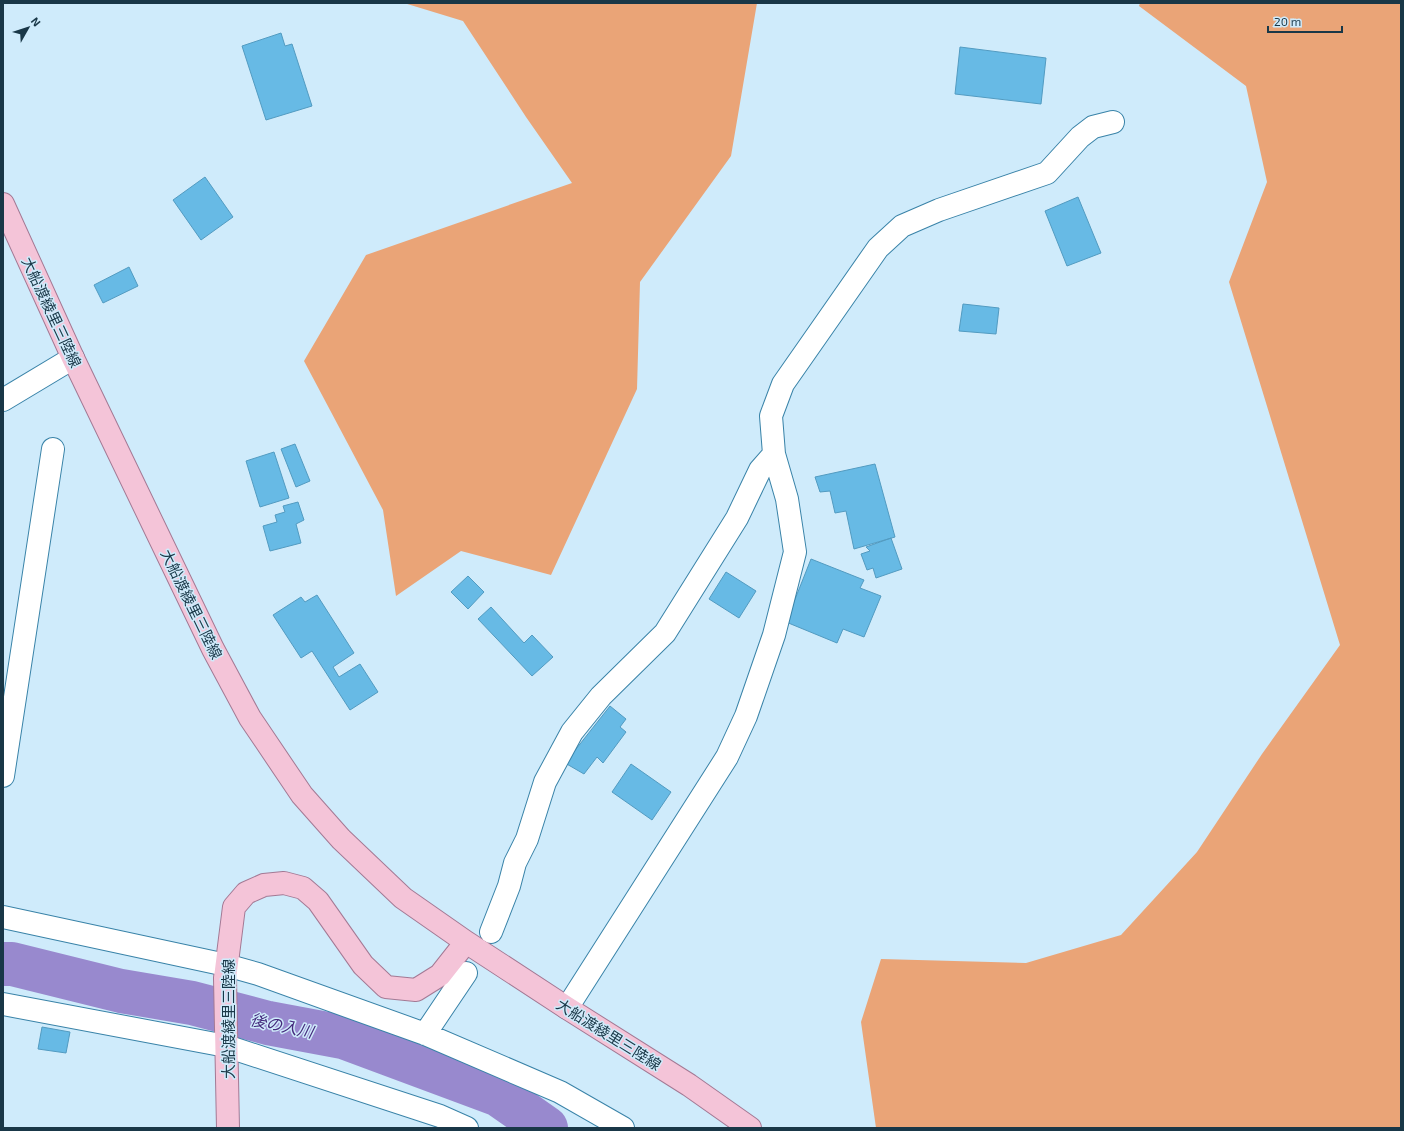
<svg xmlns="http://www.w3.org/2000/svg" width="1404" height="1131" font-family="'Exo 2','Noto Sans JP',sans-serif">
	<rect width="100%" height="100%" fill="#cfebfb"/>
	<path fill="#eaa477" d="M 404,3 L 757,3 L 731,156 L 640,282 L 637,389 L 551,575 L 461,551 L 396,596 L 383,510 L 304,361 L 366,255 L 572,183 L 526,117 L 463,21 Z
		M 1140,3 L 1401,3 L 1401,1128 L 876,1128 L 861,1022 L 881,959 L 1026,963 L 1121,935 L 1197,852 L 1262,754 L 1340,645 L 1229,282 L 1267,182 L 1246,86 L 1139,6 Z"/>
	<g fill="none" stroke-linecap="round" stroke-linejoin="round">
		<path stroke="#9889ce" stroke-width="44" d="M 3,964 L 12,964 L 121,991 L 192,1003 L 268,1023 L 343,1037 L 499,1095 L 546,1128"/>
	</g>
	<path fill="#67bae5" stroke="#529bc1" d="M 281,33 L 285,46 L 292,44 L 312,106 L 266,120 L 242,46 Z
		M 960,47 L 1046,58 L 1041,104 L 955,94 Z
		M 205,177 L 233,217 L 201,240 L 173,200 Z
		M 1078,197 L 1101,253 L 1067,266 L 1045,211 Z
		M 129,267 L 138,286 L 103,303 L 94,285 Z
		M 963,304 L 999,308 L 996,334 L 959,331 Z
		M 295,444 L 310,481 L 296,487 L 281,449 Z
		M 274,452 L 289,498 L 260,507 L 246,461 Z
		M 875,464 L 895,537 L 854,549 L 846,511 L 835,513 L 830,491 L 820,492 L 815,477 Z
		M 298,502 L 304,520 L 296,524 L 301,543 L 270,551 L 263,526 L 277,522 L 275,515 L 285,512 L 283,506 Z
		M 891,538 L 902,569 L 876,578 L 873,568 L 867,570 L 861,554 L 870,551 L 866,547 Z
		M 811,559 L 864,580 L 860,588 L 881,596 L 864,637 L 843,629 L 837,643 L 786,622 Z
		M 726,572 L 756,591 L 739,618 L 709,599 Z
		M 468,576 L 484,592 L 468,609 L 451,592 Z
		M 317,595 L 354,653 L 333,667 L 339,677 L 360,664 L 378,692 L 350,710 L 312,651 L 301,658 L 273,615 L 301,597 L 305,602 Z
		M 491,607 L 524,643 L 532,635 L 553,657 L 532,676 L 478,619 Z
		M 610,706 L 626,719 L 620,727 L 626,732 L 603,763 L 597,757 L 584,774 L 565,763 Z
		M 631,764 L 671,792 L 652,820 L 612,792 Z
		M 42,1027 L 70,1032 L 66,1053 L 38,1049 Z"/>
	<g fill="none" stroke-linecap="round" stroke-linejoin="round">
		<defs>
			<path id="minor" d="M 3,776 L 53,449
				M 3,917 L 226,965 L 258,974 L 425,1034 L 560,1092 L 623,1128
				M 491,932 L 509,886 L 515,863 L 527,839 L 545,782 L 572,732 L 601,696 L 665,633 L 737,518 L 760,470 L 774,454
				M 3,1004 L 226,1046 L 440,1116 L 467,1128
				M 567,1008 L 727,757 L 746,716 L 774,635 L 795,552 L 787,499 L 774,454 L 771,416 L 783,384 L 878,248 L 902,226 L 939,210 L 1047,173 L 1080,137 L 1093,127 L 1113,122
				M 425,1034 L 466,973"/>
			<path id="tertiary" d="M 3,400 L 73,358"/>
			<path id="primary" d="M 3,204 L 73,358 L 213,649 L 250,718 L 302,795 L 341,839 L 403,898 L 466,942 L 567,1008 L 689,1085 L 750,1128
				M 228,1128 L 225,978 L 234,907 L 246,893 L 264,885 L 284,883 L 303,888 L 318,901 L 363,965 L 386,987 L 416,990 L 440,975 L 466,942"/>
		</defs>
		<use href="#minor" stroke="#3983a8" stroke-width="24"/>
		<use href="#tertiary" stroke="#3983a8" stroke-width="24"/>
		<use href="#primary" stroke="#a37994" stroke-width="24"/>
		<use href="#minor" stroke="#fff" stroke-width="22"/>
		<use href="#tertiary" stroke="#fff" stroke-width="22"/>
		<use href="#primary" stroke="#f4c4d8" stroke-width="22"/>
	</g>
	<g text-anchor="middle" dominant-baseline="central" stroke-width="3" stroke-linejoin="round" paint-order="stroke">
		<g font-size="15" fill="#193747" stroke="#cfebfb">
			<text transform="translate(52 312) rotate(65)">大船渡綾里三陸線</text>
			<text transform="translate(192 604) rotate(64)">大船渡綾里三陸線</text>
			<text transform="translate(228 1019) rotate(-90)">大船渡綾里三陸線</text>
			<text transform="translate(609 1034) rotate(32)">大船渡綾里三陸線</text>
		</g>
		<g font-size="16" font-style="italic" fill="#452b7d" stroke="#cfebfb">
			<text transform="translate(282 1025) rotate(12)">後の入川</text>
		</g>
	</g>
	<rect width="1404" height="1131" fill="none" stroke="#193747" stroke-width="8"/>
	<g transform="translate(28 28) rotate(51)" stroke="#cfebfb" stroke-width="3" paint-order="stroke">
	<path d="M0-3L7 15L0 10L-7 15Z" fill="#193747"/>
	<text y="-6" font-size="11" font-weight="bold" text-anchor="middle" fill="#193747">N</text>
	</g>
	<path d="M1268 26v6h74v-6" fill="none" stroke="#193747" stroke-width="2"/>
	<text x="1274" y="26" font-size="12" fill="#193747" stroke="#cfebfb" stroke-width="3" paint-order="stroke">20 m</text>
</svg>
